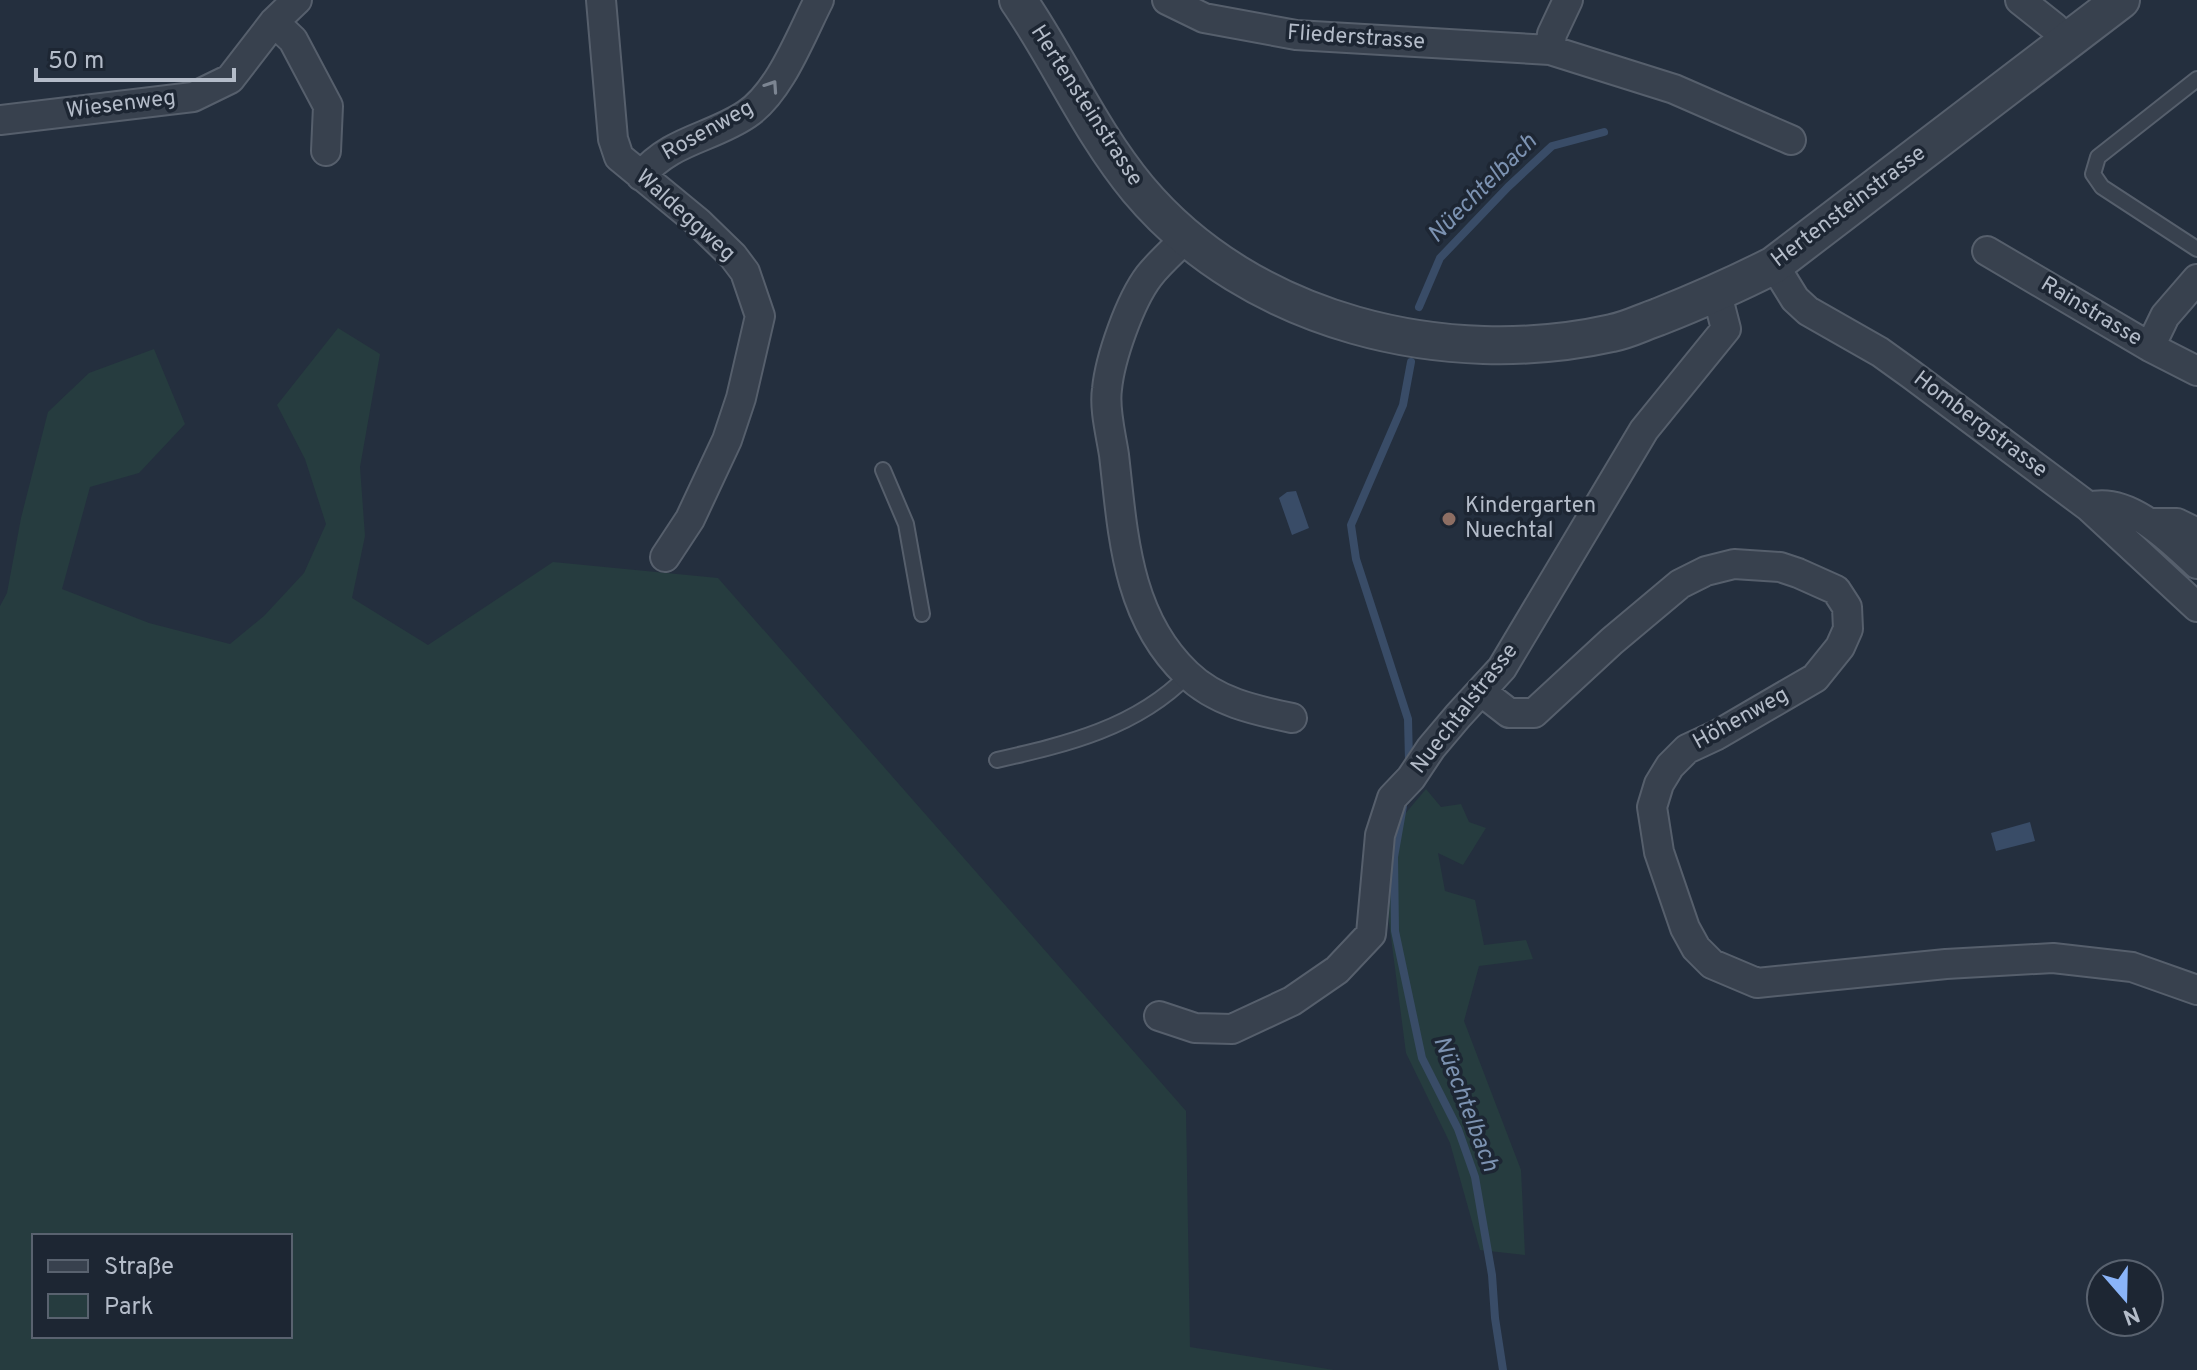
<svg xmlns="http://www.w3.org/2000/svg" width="2197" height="1370" font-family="Overpass,sans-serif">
	<rect width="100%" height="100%" fill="#242f3e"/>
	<path fill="#263c3f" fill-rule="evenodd" d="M 338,328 L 380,354 L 360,467 L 365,536 L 352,598 L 428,645 L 553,562 L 718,578 L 1186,1111 L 1190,1347 L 1334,1370 L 0,1370 L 0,606 L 7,593 L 21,518 L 48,412 L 89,373 L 154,349 L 185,424 L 139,473 L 90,487 L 62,589 L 149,623 L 230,644 L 264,616 L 304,573 L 326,524 L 305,459 L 277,405 ZM 34,1236 L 290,1236 L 290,1336 L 34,1336 Z
		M 1426,789 L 1441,807 L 1461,804 L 1469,822 L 1486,828 L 1463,865 L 1438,853 L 1445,891 L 1475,900 L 1484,945 L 1526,940 L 1533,959 L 1479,966 L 1464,1021 L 1521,1170 L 1525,1255 L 1480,1250 L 1450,1143 L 1406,1053 L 1389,922 L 1387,869 L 1399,821 Z"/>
	<path fill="#394c67" d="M 1296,491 L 1309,528 L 1292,535 L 1279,498 L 1287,492 Z
		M 2030,822 L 2035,841 L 1996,851 L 1991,833 Z"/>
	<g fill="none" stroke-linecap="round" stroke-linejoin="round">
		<path stroke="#394c67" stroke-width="8" d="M 1419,307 L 1440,258 L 1508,187 L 1552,146 L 1604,132
			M 1409,761 L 1408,719 L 1356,559 L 1351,525 L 1403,405 L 1411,362
			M 1403,806 L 1394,857 L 1395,931 L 1422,1058 L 1458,1129 L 1475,1177 L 1492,1275 L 1495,1318 L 1503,1370"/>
		<defs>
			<path id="service" d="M 2197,79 L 2098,157 L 2093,174 L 2102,187 L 2197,249
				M 883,470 L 906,524 L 922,614
				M 997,760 C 1067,744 1136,728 1188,675"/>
			<path id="minor" d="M 601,0 L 613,139 L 619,157 L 698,222 L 733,256 L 745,272 L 760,316 L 741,398 L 727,440 L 690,519 L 665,557
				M 1167,0 L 1204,18 L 1296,35 L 1550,50 L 1552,34 L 1568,0
				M 2020,0 L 2054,27 L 2067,42
				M 274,22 L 293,40 L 328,106 L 326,151
				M 1550,50 L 1674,89 L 1791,140
				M 0,120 L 193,97 L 230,79 L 274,22 L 297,0
				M 641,176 C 670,140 712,138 747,114 C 780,92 801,35 819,0
				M 1187,237 C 1174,250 1160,262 1149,276 C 1130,301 1110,358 1107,389 C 1104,409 1111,435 1114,455 C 1123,533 1126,616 1187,674 C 1216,702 1254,710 1292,718
				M 1987,251 L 2150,347 L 2197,371
				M 1774,265 L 1795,299 L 1808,311 L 1880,352 L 1912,375 L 2089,507 C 2128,496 2170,539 2197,564
				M 2150,347 L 2165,316 L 2197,279
				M 2089,507 L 2197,607
				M 2151,523 L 2177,523 L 2197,533
				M 1482,692 L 1509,713 L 1534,713 L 1612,641 L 1680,584 L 1706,571 L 1734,564 L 1780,567 L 1798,573 L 1836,590 L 1847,607 L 1848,629 L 1840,647 L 1815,678 L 1717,735 L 1687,749 L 1670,766 L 1659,784 L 1652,807 L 1659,852 L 1685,928 L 1696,948 L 1712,964 L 1757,983 L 1946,964 L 2053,958 L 2132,967 L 2197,990
				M 1159,1016 L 1195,1028 L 1232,1029 L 1292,1001 L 1337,970 L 1371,934 L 1380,835 L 1392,798 L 1411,778 L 1431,748 L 1458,716 L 1502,668 L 1644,430 L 1726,329 L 1717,294"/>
			<path id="tertiary" d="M 1018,0 C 1060,61 1090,131 1138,189 C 1250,323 1446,370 1612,333 C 1628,330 1643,322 1658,317 C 1698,301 1735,285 1774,265 L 2121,0"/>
		</defs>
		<use href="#service" stroke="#565f6c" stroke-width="18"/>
		<use href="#minor" stroke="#565f6c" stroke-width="32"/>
		<use href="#tertiary" stroke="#565f6c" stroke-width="40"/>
		<use href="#service" stroke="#38414e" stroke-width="14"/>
		<use href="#minor" stroke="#38414e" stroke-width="28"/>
		<use href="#tertiary" stroke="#38414e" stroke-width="36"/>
	</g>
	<defs><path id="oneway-chevron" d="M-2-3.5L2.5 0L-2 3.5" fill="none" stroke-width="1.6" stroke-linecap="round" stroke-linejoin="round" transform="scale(2)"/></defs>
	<use stroke="#7c8592" href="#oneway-chevron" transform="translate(772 86) rotate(-56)"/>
	<circle fill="#8d6e63" stroke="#1d2633" stroke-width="3" cx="1449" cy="519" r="8"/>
	<g text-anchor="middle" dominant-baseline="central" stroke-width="7" stroke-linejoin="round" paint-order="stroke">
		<g font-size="22" fill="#b4bcc9" stroke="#1d2633">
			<text transform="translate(1356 38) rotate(4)">Fliederstrasse</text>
			<text transform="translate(121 105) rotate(-7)">Wiesenweg</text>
			<text transform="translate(1086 106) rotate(57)">Hertensteinstrasse</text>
			<text transform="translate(708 131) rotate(-29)">Rosenweg</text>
			<text transform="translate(1849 207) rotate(-37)">Hertensteinstrasse</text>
			<text transform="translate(685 216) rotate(42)">Waldeggweg</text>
			<text transform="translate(2091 312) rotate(31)">Rainstrasse</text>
			<text transform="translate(1980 425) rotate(37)">Hombergstrasse</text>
			<text transform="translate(1465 709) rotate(-52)">Nuechtalstrasse</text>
			<text transform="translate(1741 719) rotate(-29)">Höhenweg</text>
		</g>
		<g font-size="22" fill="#b4bcc9" stroke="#1d2633" text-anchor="start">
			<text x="1465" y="506">Kindergarten<tspan x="1465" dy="25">Nuechtal</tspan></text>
		</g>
		<g font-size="24" font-style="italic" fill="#7c92b1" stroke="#1d2633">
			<text transform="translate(1483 189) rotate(-45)">Nüechtelbach</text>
			<text transform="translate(1465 1104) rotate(69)">Nüechtelbach</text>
		</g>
	</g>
	<rect x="32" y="1234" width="260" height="104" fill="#1d2633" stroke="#59626f" stroke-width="2"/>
	<rect x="48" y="1260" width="40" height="12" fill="#38414e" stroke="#59626f" stroke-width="2"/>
	<text x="104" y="1274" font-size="24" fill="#b4bcc9">Straße</text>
	<rect x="48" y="1294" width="40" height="24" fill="#263c3f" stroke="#59626f" stroke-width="2"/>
	<text x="104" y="1314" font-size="24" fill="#b4bcc9">Park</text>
	<g transform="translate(2125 1298) rotate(160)"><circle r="38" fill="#1d2633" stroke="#59626f" stroke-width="2"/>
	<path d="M0-6L14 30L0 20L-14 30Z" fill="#8ab4f8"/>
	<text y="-12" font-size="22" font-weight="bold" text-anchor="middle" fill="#b4bcc9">N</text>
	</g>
	<path d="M36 68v12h198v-12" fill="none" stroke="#b4bcc9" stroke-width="4"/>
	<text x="48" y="68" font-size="24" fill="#b4bcc9" stroke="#1d2633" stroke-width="6" paint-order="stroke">50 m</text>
</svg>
